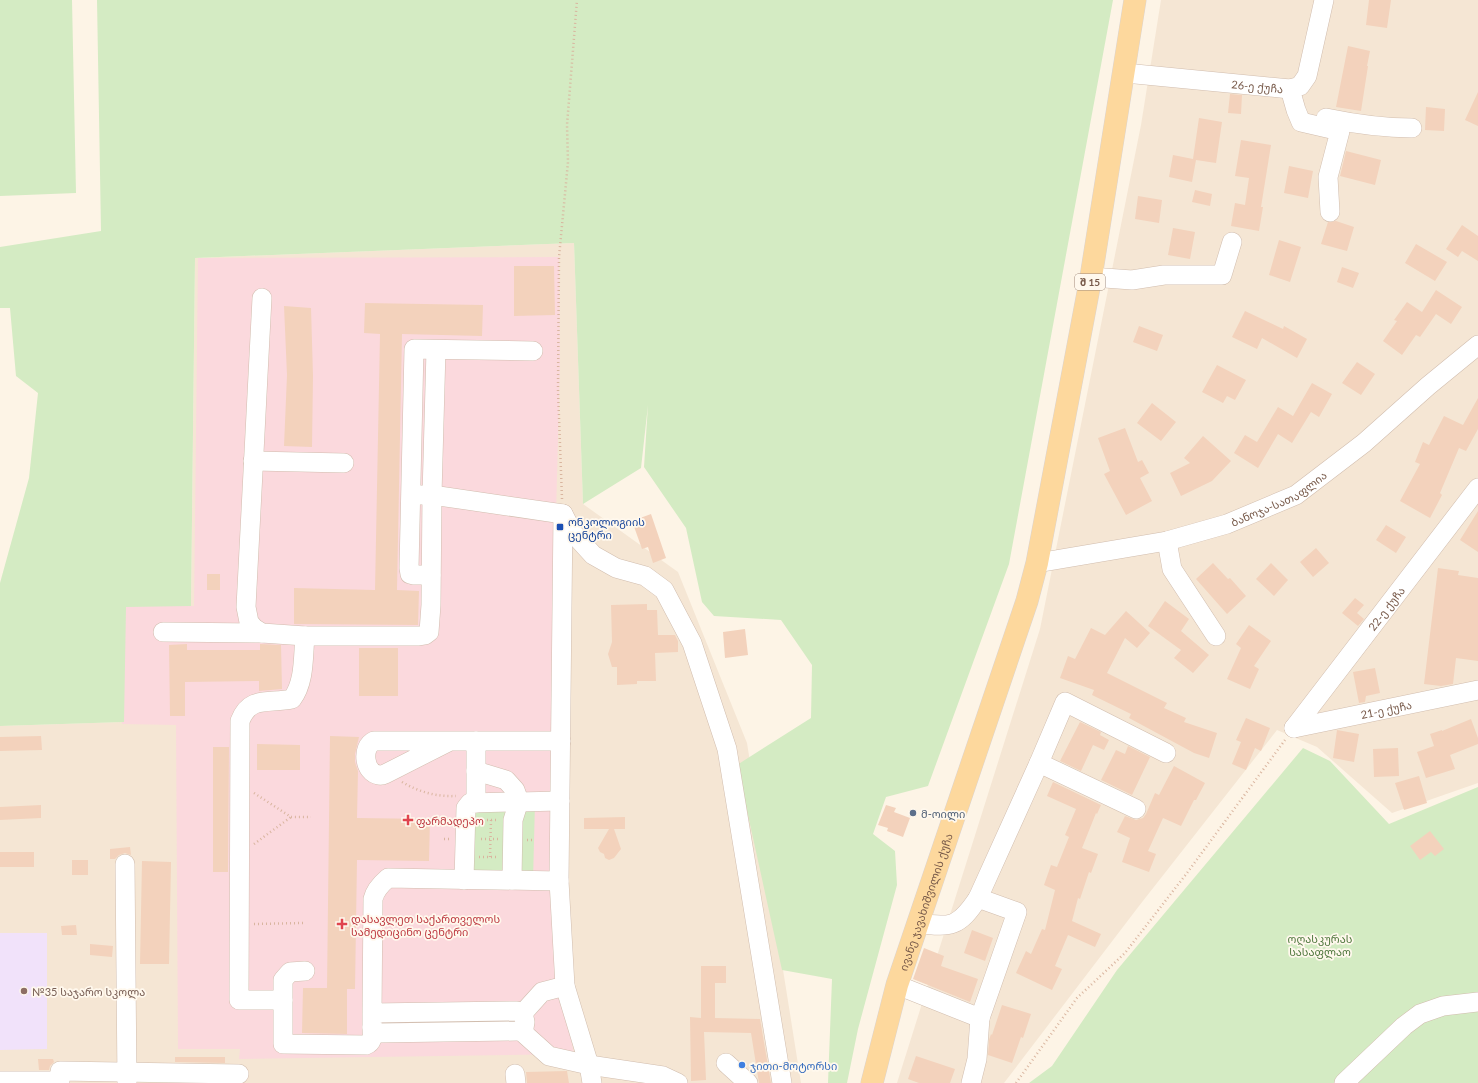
<svg xmlns="http://www.w3.org/2000/svg" width="1478" height="1083" font-family="Lato,'Noto Sans Georgian',sans-serif">
	<rect width="100%" height="100%" fill="#fdf4e6"/>
	<path fill="#f5e6d4" d="M 1161,0 L 1478,0 L 1478,783 L 1392,813 L 1317,747 L 1277,730 L 1139,906 L 1004,1083 L 897,1083 L 1040,629 L 1141,125 Z
		M 574,243 L 583,504 L 678,572 L 747,743 L 801,1083 L 0,1083 L 0,726 L 123,722 L 126,607 L 191,606 L 195,258 Z"/>
	<path fill="#f1e2fa" d="M 0,933 L 47,933 L 47,1049 L 0,1050 Z"/>
	<path fill="#fbd9dd" d="M 559,257 L 560,363 L 553,628 L 553,948 L 574,1054 L 239,1059 L 240,1049 L 178,1049 L 176,725 L 122,724 L 123,605 L 194,606 L 198,258 Z"/>
	<path fill="#d4ebc3" d="M 0,0 L 72,0 L 76,193 L 0,196 Z
		M 97,0 L 1113,0 L 1009,564 L 928,786 L 886,797 L 873,834 L 895,851 L 897,885 L 858,1029 L 847,1083 L 828,1083 L 832,979 L 782,970 L 737,765 L 811,718 L 812,665 L 781,620 L 714,616 L 702,602 L 686,528 L 644,467 L 648,405 L 641,468 L 583,504 L 574,243 L 195,258 L 191,606 L 126,607 L 124,722 L 0,726 L 0,583 L 29,478 L 38,393 L 16,376 L 10,308 L 0,308 L 0,247 L 101,231 Z
		M 1303,748 L 1330,761 L 1389,824 L 1478,787 L 1478,1083 L 1029,1083 L 1052,1066 L 1117,970 Z
		M 535,802 L 533,881 L 464,880 L 466,808 Z"/>
	<path fill="#f3d2bc" d="M 1369,0 L 1391,0 L 1387,28 L 1366,25 Z
		M 1348,46 L 1370,51 L 1367,66 L 1368,66 L 1361,111 L 1336,107 Z
		M 1478,92 L 1478,126 L 1465,120 Z
		M 1230,94 L 1242,95 L 1241,114 L 1228,113 Z
		M 1426,107 L 1445,109 L 1444,131 L 1425,130 Z
		M 1199,118 L 1222,122 L 1216,163 L 1196,160 L 1192,182 L 1169,177 L 1173,155 L 1193,159 Z
		M 1241,140 L 1271,145 L 1261,207 L 1263,207 L 1259,231 L 1231,226 L 1235,203 L 1245,205 L 1249,178 L 1235,176 Z
		M 1346,151 L 1381,160 L 1375,185 L 1340,176 Z
		M 1289,166 L 1313,171 L 1308,198 L 1284,193 Z
		M 1195,190 L 1212,194 L 1210,206 L 1192,202 Z
		M 1138,196 L 1162,200 L 1159,223 L 1135,219 Z
		M 1336,221 L 1354,227 L 1347,251 L 1321,244 L 1328,222 Z
		M 1462,225 L 1478,236 L 1478,261 L 1462,251 L 1458,257 L 1446,249 Z
		M 1173,228 L 1195,232 L 1190,259 L 1168,255 Z
		M 1279,240 L 1301,247 L 1290,282 L 1269,275 Z
		M 1416,244 L 1447,262 L 1435,281 L 1405,263 Z
		M 514,266 L 554,266 L 555,315 L 514,316 Z
		M 1342,267 L 1359,273 L 1353,288 L 1337,282 Z
		M 1436,290 L 1462,307 L 1451,324 L 1436,314 L 1420,337 L 1416,335 L 1402,355 L 1383,341 L 1397,321 L 1394,320 L 1407,302 L 1422,312 Z
		M 365,303 L 483,305 L 482,336 L 402,334 L 397,590 L 419,591 L 418,625 L 294,624 L 294,588 L 375,590 L 380,334 L 364,333 Z
		M 284,306 L 311,308 L 313,376 L 312,447 L 284,446 L 287,375 Z
		M 1245,311 L 1283,329 L 1284,326 L 1307,339 L 1297,358 L 1262,338 L 1257,349 L 1232,337 Z
		M 1139,326 L 1163,335 L 1157,351 L 1133,342 Z
		M 1357,362 L 1375,374 L 1361,395 L 1342,383 Z
		M 1217,365 L 1246,380 L 1235,400 L 1227,396 L 1223,403 L 1202,392 Z
		M 1312,383 L 1332,394 L 1319,417 L 1311,412 L 1292,443 L 1278,434 L 1258,468 L 1234,453 L 1245,435 L 1257,442 L 1278,407 L 1293,416 Z
		M 1478,398 L 1478,429 L 1466,451 L 1459,448 L 1440,493 L 1442,495 L 1430,518 L 1400,501 L 1420,464 L 1415,462 L 1423,442 L 1429,445 L 1444,416 L 1463,425 Z
		M 1152,403 L 1176,422 L 1161,441 L 1137,423 Z
		M 1125,428 L 1138,462 L 1142,460 L 1149,473 L 1140,478 L 1152,501 L 1126,515 L 1104,474 L 1110,471 L 1098,438 Z
		M 1203,436 L 1231,461 L 1212,481 L 1181,496 L 1170,473 L 1190,463 L 1184,458 Z
		M 1478,511 L 1478,552 L 1460,540 Z
		M 651,514 L 666,558 L 653,563 L 648,547 L 642,549 L 632,521 Z
		M 1386,525 L 1406,537 L 1396,553 L 1376,540 Z
		M 1316,548 L 1329,563 L 1313,577 L 1300,562 Z
		M 1213,563 L 1228,579 L 1230,578 L 1246,596 L 1227,614 L 1196,579 Z
		M 1271,563 L 1288,580 L 1274,596 L 1256,579 Z
		M 1438,568 L 1459,571 L 1458,575 L 1478,578 L 1478,661 L 1456,658 L 1453,684 L 1441,686 L 1424,684 Z
		M 207,574 L 220,574 L 220,590 L 207,590 Z
		M 1355,598 L 1364,605 L 1357,613 L 1364,619 L 1358,626 L 1342,613 Z
		M 1165,601 L 1189,619 L 1181,631 L 1209,655 L 1193,673 L 1174,658 L 1181,650 L 1148,626 Z
		M 647,604 L 647,610 L 657,610 L 658,635 L 675,635 L 678,641 L 678,652 L 655,653 L 656,681 L 637,681 L 637,684 L 617,685 L 617,667 L 612,667 L 608,654 L 612,642 L 611,605 Z
		M 1126,611 L 1150,633 L 1137,648 L 1125,638 L 1107,673 L 1167,703 L 1164,708 L 1186,718 L 1184,722 L 1217,733 L 1209,758 L 1194,753 L 1129,718 L 1131,714 L 1092,695 L 1094,690 L 1060,678 L 1068,656 L 1075,659 L 1091,628 L 1105,635 Z
		M 1249,625 L 1271,641 L 1254,666 L 1259,669 L 1250,689 L 1227,679 L 1241,648 L 1236,644 Z
		M 745,629 L 748,655 L 725,658 L 723,632 Z
		M 187,644 L 187,650 L 260,650 L 260,644 L 281,645 L 282,689 L 259,691 L 259,681 L 185,682 L 185,716 L 170,716 L 169,645 Z
		M 359,648 L 398,648 L 398,696 L 359,696 Z
		M 1375,668 L 1380,693 L 1366,696 L 1365,702 L 1359,703 L 1353,672 Z
		M 1246,718 L 1270,728 L 1261,751 L 1255,748 L 1246,770 L 1232,764 L 1241,742 L 1236,740 Z
		M 1471,719 L 1478,738 L 1478,744 L 1450,755 L 1455,769 L 1426,778 L 1417,752 L 1434,746 L 1430,734 L 1442,730 L 1442,731 Z
		M 1080,722 L 1101,732 L 1100,735 L 1109,740 L 1104,750 L 1093,745 L 1081,771 L 1060,761 Z
		M 1337,730 L 1359,734 L 1354,762 L 1333,758 Z
		M 41,736 L 42,750 L 0,751 L 0,737 Z
		M 330,736 L 359,737 L 355,754 L 355,762 L 358,771 L 357,818 L 430,819 L 429,861 L 357,860 L 355,989 L 347,989 L 347,1034 L 302,1033 L 303,988 L 327,988 Z
		M 257,744 L 300,745 L 300,770 L 257,770 Z
		M 1128,746 L 1150,757 L 1132,795 L 1101,780 L 1116,750 L 1125,754 Z
		M 213,747 L 229,747 L 228,872 L 213,872 Z
		M 1398,748 L 1399,776 L 1374,777 L 1373,749 Z
		M 1174,766 L 1205,783 L 1196,800 L 1194,800 L 1181,826 L 1163,818 L 1148,851 L 1156,854 L 1149,872 L 1122,862 L 1130,838 L 1117,832 L 1125,816 L 1136,820 L 1143,818 L 1146,814 L 1155,793 L 1159,795 Z
		M 1419,776 L 1427,803 L 1404,810 L 1395,783 Z
		M 1053,782 L 1101,805 L 1097,814 L 1096,813 L 1082,848 L 1098,854 L 1091,873 L 1089,872 L 1080,899 L 1078,898 L 1072,921 L 1101,934 L 1095,947 L 1068,935 L 1055,966 L 1062,969 L 1052,990 L 1016,973 L 1026,951 L 1031,954 L 1042,929 L 1045,930 L 1055,890 L 1044,885 L 1051,865 L 1057,867 L 1069,837 L 1065,835 L 1076,809 L 1047,796 Z
		M 41,805 L 41,818 L 0,820 L 0,807 Z
		M 886,805 L 896,808 L 894,812 L 910,818 L 903,837 L 887,831 L 888,828 L 878,825 Z
		M 625,817 L 625,829 L 614,829 L 621,849 L 614,858 L 609,860 L 605,858 L 604,854 L 600,852 L 598,848 L 609,829 L 584,829 L 584,818 Z
		M 1430,831 L 1444,849 L 1435,856 L 1431,852 L 1420,860 L 1410,846 Z
		M 130,847 L 131,855 L 125,853 L 119,855 L 115,859 L 110,859 L 110,849 Z
		M 0,852 L 34,852 L 34,867 L 0,867 Z
		M 72,860 L 88,860 L 88,875 L 72,875 Z
		M 142,861 L 171,862 L 169,964 L 140,964 Z
		M 76,925 L 77,935 L 62,935 L 61,926 Z
		M 972,930 L 993,938 L 985,961 L 964,953 Z
		M 90,944 L 113,946 L 112,957 L 90,955 Z
		M 924,948 L 944,956 L 941,966 L 978,979 L 970,1002 L 913,979 Z
		M 701,966 L 726,966 L 726,983 L 715,983 L 715,1018 L 760,1019 L 771,1083 L 759,1083 L 751,1033 L 704,1032 L 706,1080 L 691,1081 L 690,1017 L 701,1018 Z
		M 1002,1005 L 1031,1014 L 1023,1038 L 1021,1037 L 1012,1063 L 988,1055 L 989,1040 L 991,1034 L 992,1035 Z
		M 916,1056 L 955,1069 L 950,1083 L 919,1083 L 908,1079 Z
		M 175,1057 L 225,1057 L 225,1063 L 175,1062 Z
		M 38,1059 L 53,1059 L 54,1062 L 50,1066 L 49,1070 L 39,1070 Z
		M 567,1071 L 569,1083 L 527,1083 L 526,1072 Z"/>
	<g fill="none" stroke-linecap="round" stroke-linejoin="round">
		<defs>
			<g id="minor">
				<path id="s1" d="M 1125,73 L 1290,89 L 1300,86 L 1307,76 L 1324,0"/>
				<path d="M 1290,89 L 1296,110 L 1301,122 L 1340,131 L 1328,177 L 1330,212"/>
				<path d="M 1326,118 C 1355,124 1382,128 1412,128"/>
				<path d="M 1091,277 L 1132,280 L 1164,275 L 1222,275 L 1232,242"/>
				<path d="M 262,298 L 246,607 L 249,622 L 254,628 L 262,633 L 305,636 L 419,636 L 425,635 L 429,632 L 431,605 L 432,495 L 436,350"/>
				<path d="M 253,461 L 344,463"/>
				<path d="M 419,495 L 432,495 L 563,514"/>
				<path d="M 563,514 L 573,533 L 593,555 L 616,568 L 645,576 L 664,590 L 692,643 L 727,749 L 782,1083"/>
				<path d="M 563,515 L 559,881 L 565,986 L 589,1065 L 592,1083"/>
				<path d="M 1167,541 L 1172,569 L 1216,636"/>
				<path id="s2" d="M 1037,563 L 1167,541 L 1227,524 L 1296,495 L 1364,443 L 1428,386 L 1478,345"/>
				<path d="M 431,575 L 414,575 L 410,574 L 409,568 L 414,349 L 533,351"/>
				<path d="M 163,632 L 262,633"/>
				<path id="s3" d="M 1294,728 L 1478,488"/>
				<path id="s4" d="M 1294,728 L 1478,690"/>
				<path d="M 450,741 L 385,774 C 383,775 381,776 379,775 C 364,773 361,747 374,741 L 561,741"/>
				<path d="M 476,741 L 476,803"/>
				<path d="M 1039,763 L 1136,809"/>
				<path d="M 476,771 L 506,780 L 515,790 L 519,801 L 513,820 L 512,880"/>
				<path d="M 125,864 L 127,1083"/>
				<path d="M 464,880 L 466,808 L 470,803 L 560,801"/>
				<path d="M 918,923 C 951,928 959,927 978,898 L 1039,763 L 1065,702 L 1166,753"/>
				<path d="M 305,971 L 290,972 L 283,980 L 283,1044 L 366,1045 C 374,1042 372,1035 372,1027"/>
				<path d="M 897,985 L 980,1018 L 1017,912 L 978,898"/>
				<path d="M 283,1000 L 239,1000 L 240,721 C 250,695 269,704 292,699 C 305,682 303,656 305,636"/>
				<path d="M 372,1013 L 372,1027 L 374,1031 L 379,1033 L 517,1031 L 524,1028 L 525,1022 L 523,1013 L 517,1011 L 372,1013 L 373,899 C 375,890 381,884 388,878 L 559,881"/>
				<path d="M 523,1013 L 542,992 L 565,986"/>
				<path d="M 520,1030 L 549,1056 L 589,1065 L 663,1076 L 678,1083"/>
				<path d="M 726,1063 L 748,1083"/>
				<path d="M 515,1074 L 516,1083"/>
				<path d="M 0,1081 L 60,1081 L 60,1071 L 239,1074"/>
				<path d="M 971,1083 L 977,1059 L 980,1018"/>
				<path d="M 1344,1083 L 1404,1026 L 1420,1014 L 1443,1006 L 1478,1002"/>
			</g>
			<g id="major">
				<path id="s5" d="M 872,1083 L 897,985 L 1027,601 L 1037,563 L 1091,277 L 1135,0"/>
			</g>
		</defs>
		<use href="#minor" stroke="#d1bdae" stroke-width="20"/>
		<use href="#major" stroke="#dcd4d0" stroke-width="23"/>
		<path stroke="#d9b59f" stroke-width="2.5" stroke-dasharray="1 3" stroke-linecap="butt" d="M 562,499 L 558,390 L 559,257 L 568,162 L 567,125 L 577,0
			M 402,782 C 419,792 437,797 456,796
			M 254,793 L 291,817 L 311,817
			M 483,820 L 498,820
			M 444,839 L 450,839
			M 481,839 L 498,839
			M 527,840 L 534,840
			M 254,844 L 291,817
			M 479,857 L 498,857
			M 490,857 L 491,820
			M 254,924 L 304,923
			M 1016,1083 L 1077,998 L 1125,953 L 1187,873 L 1285,740"/>
		<use href="#minor" stroke="#fff" stroke-width="19"/>
		<use href="#major" stroke="#fdd89d" stroke-width="22"/>
	</g>
	<rect fill="#1a4fb4" stroke="#fff8ed" stroke-width="1.5" x="556" y="523" width="8" height="8" rx="2"/>
	<circle fill="#5c6f8a" stroke="#fff8ed" stroke-width="1.5" cx="913" cy="813" r="4"/>
	<g fill="#e0444e" stroke="#fff8ed" stroke-width="1.5">
		<path d="M406 814h4v4h4v4h-4v4h-4v-4h-4v-4h4z"/>
		<path d="M340 918h4v4h4v4h-4v4h-4v-4h-4v-4h4z"/>
	</g>
	<circle fill="#8d6e63" stroke="#fff8ed" stroke-width="1.5" cx="24" cy="991" r="4"/>
	<circle fill="#3f7fe0" stroke="#fff8ed" stroke-width="1.5" cx="742" cy="1065" r="4"/>
	<g text-anchor="middle" dominant-baseline="central" stroke-width="3.5" stroke-linejoin="round" paint-order="stroke">
		<rect fill="#fff8ed" stroke="#a0897a" stroke-width="1" x="1075" y="274" width="30" height="16" rx="3"/>
		<g font-size="10" font-weight="bold" fill="#775949">
			<text x="1090" y="282">შ 15</text>
		</g>
		<g font-size="11" fill="#775949" stroke="#fff8ed">
			<text stroke="none"><textPath href="#s1" startOffset="133">26-ე ქუჩა</textPath></text>
			<text stroke="none"><textPath href="#s2" startOffset="252">ბანოჯა-სათაფლია</textPath></text>
			<text stroke="none"><textPath href="#s3" startOffset="151">22-ე ქუჩა</textPath></text>
			<text stroke="none"><textPath href="#s4" startOffset="94">21-ე ქუჩა</textPath></text>
			<text stroke="none"><textPath href="#s5" startOffset="189">ივანე ჯავახიშვილის ქუჩა</textPath></text>
		</g>
		<g font-size="11" fill="#164399" stroke="#fff8ed" text-anchor="start">
			<text x="568" y="521">ონკოლოგიის<tspan x="568" dy="13">ცენტრი</tspan></text>
		</g>
		<g font-size="11" fill="#4e5e75" stroke="#fff8ed" text-anchor="start">
			<text x="921" y="813">მ-ოილი</text>
		</g>
		<g font-size="11" fill="#be3a42" stroke="#fff8ed" text-anchor="start">
			<text x="416" y="820">ფარმადეპო</text>
			<text x="351" y="918">დასავლეთ საქართველოს<tspan x="351" dy="13">სამედიცინო ცენტრი</tspan></text>
		</g>
		<g font-size="11" fill="#50783e" stroke="#fff8ed">
			<text x="1320" y="938">ოღასკურას<tspan x="1320" dy="13">სასაფლაო</tspan></text>
		</g>
		<g font-size="11" fill="#785e54" stroke="#fff8ed" text-anchor="start">
			<text x="32" y="991">№35 საჯარო სკოლა</text>
		</g>
		<g font-size="11" fill="#366cbe" stroke="#fff8ed" text-anchor="start">
			<text x="750" y="1065">ჯითი-მოტორსი</text>
		</g>
	</g>
</svg>
